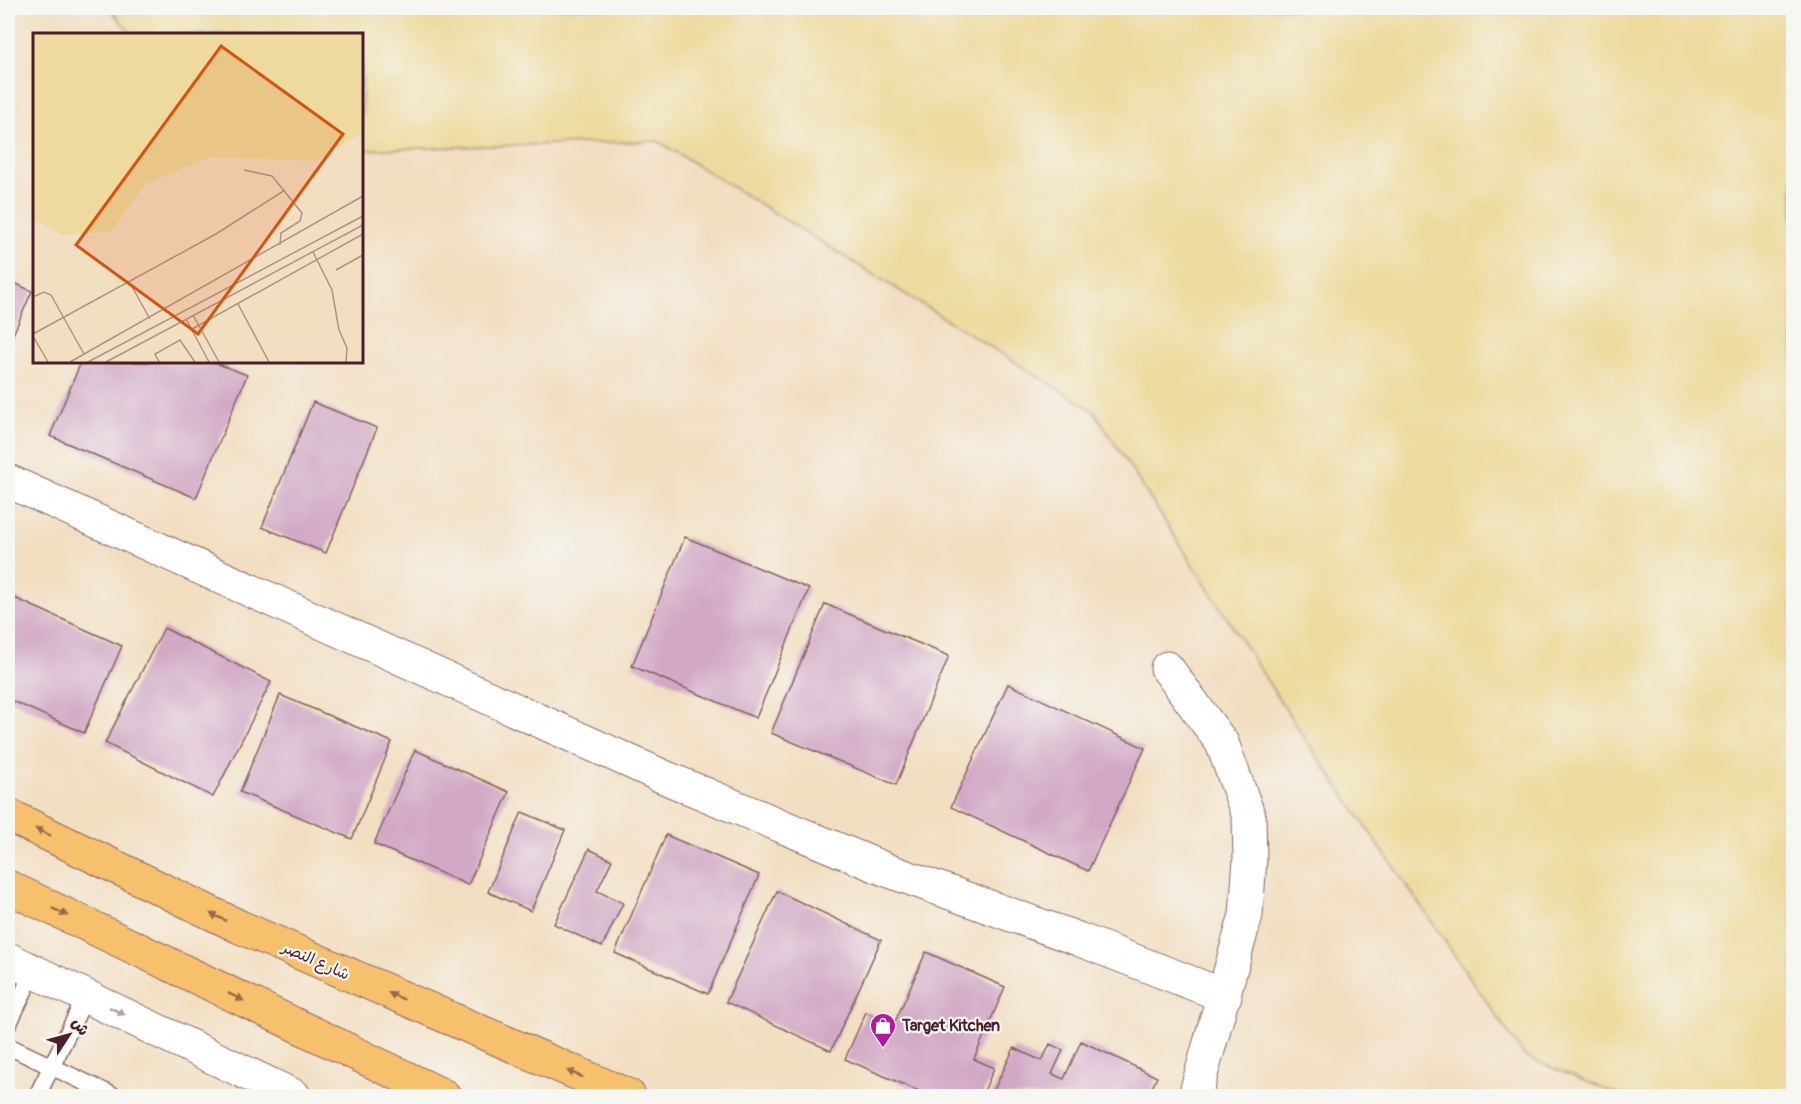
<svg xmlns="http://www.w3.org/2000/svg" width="1801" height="1104" font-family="Pangolin,'Playpen Sans Arabic',sans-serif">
	<rect width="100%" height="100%" fill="#f6f6f2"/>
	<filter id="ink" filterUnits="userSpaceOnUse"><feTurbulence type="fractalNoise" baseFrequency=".0167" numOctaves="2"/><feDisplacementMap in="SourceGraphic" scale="12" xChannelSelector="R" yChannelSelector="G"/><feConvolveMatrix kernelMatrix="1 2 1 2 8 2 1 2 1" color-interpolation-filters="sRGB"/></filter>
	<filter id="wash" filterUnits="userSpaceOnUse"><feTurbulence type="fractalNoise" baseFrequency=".008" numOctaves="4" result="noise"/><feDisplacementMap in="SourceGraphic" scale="24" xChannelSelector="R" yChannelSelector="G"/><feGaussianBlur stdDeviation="1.35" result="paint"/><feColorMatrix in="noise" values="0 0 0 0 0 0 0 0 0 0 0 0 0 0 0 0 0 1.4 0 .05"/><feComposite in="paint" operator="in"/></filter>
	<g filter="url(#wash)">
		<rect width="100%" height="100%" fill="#f2dfc2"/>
		<path fill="#eeda9e" stroke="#9c7c64" stroke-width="1.5" d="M 109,8 L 1793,8 L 1793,1096 L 1622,1096 L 1525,1057 L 1295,724 L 1094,411 L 658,141 L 362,150 L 362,34 L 132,34 Z"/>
		<g id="blocks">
			<path fill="#d1a8c5" d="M 8,280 L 32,291 L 8,346 Z
				M 81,362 L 213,362 L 247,375 L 196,498 L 50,436 Z
				M 313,402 L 377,428 L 326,553 L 262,527 Z
				M 685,537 L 809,589 L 756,718 L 632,666 Z
				M 8,595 L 122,646 L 84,733 L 8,699 Z
				M 825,604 L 949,656 L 896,785 L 771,733 Z
				M 164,628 L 271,682 L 213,797 L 105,743 Z
				M 1008,684 L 1145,748 L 1088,871 L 951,807 Z
				M 280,695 L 392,742 L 352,839 L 240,792 Z
				M 415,750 L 509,792 L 468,885 L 374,844 Z
				M 522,812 L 565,830 L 531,911 L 488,892 Z
				M 666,835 L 759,875 L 708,994 L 615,953 Z
				M 589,849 L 612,860 L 597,891 L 623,903 L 602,947 L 554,924 Z
				M 777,891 L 881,940 L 831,1051 L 726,1002 Z
				M 926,952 L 1005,987 L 974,1059 L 994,1068 L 982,1096 L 930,1096 L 845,1059 L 866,1012 L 894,1024 Z
				M 1081,1041 L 1157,1077 L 1148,1096 L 991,1096 L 1014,1048 L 1042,1061 L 1050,1044 L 1063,1050 L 1052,1074 L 1064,1079 Z"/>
		</g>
	</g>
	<g filter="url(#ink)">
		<use href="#blocks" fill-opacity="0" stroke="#856260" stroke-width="1.5"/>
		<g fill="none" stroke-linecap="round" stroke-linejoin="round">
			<defs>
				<path id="lane" d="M 8,1025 L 33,972
					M 8,1046 L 114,1096
					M 37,1096 L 86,996"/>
				<path id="street" d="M 8,481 L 664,777 L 887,870 L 1078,939 L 1225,996
					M 1167,668 L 1222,743 L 1249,817 L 1250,858 L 1246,915 L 1195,1096
					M 8,959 L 294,1096"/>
				<path id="primary" d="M 8,815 L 240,927 L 629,1096
					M 8,887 L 444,1096"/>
			</defs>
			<use href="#lane" stroke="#856260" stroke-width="19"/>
			<use href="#street" stroke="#856260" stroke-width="35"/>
			<use href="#primary" stroke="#856260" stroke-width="35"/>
			<use href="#lane" stroke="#fff" stroke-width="16"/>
			<use href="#street" stroke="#fff" stroke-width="33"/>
			<use href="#primary" stroke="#f7c06c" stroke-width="33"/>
		</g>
		<defs><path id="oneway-solid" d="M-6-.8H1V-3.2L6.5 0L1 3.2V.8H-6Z" transform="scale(1.5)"/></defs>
		<g fill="#986748">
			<use href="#oneway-solid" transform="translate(43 832) rotate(-154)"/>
			<use href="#oneway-solid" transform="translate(60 912) rotate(26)"/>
			<use href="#oneway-solid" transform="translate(218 917) rotate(-155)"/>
			<use href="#oneway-solid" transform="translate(396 996) rotate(-156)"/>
			<use href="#oneway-solid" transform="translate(236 997) rotate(26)"/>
			<use href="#oneway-solid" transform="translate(575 1074) rotate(-157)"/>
		</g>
		<use fill="#ae9aa0" href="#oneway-solid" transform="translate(117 1011) rotate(26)"/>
	</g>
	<defs>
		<symbol id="shop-pin" viewBox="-11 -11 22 30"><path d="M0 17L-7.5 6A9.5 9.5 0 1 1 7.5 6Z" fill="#b5179e" stroke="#f6f6f2"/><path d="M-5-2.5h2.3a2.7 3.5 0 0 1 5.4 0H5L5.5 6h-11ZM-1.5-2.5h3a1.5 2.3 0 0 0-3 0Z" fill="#fff"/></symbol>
	</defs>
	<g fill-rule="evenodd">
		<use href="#shop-pin" x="868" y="1011" width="30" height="40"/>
	</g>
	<g text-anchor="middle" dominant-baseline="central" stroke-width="4.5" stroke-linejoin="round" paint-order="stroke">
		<g font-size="16" fill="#4a1f2b" stroke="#f6f6f2">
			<text transform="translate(316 961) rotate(24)">شارع النصر</text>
		</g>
		<g font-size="16" font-weight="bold" fill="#4a1f2b" stroke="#f6f6f2" text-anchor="start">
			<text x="902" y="1026">Target Kitchen</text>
		</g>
	</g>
	<g transform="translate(33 33)">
		<rect width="330" height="330" fill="#f2dfc2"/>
		<path d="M 0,1 L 330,1 L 330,99 L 283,128 L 177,124 L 112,151 L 79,198 L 29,202 L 0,186 Z" fill="#eeda9e"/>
		<path fill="none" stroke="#af9286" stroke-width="1.5" d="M 211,137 L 239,143 L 269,180 L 267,188 L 248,200 L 247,212M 280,219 L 299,257 L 306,297 L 314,315 L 313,329M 303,237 L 330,222M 97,250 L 117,286M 0,264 L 11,259 L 18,262 L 51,321M 205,271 L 236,329M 160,282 L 186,329M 153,286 L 176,329M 159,296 L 330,201M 0,301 L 183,201 L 252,157M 0,303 L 15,329M 37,329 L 330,163M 55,329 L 330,183M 73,329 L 330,192M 126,329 L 122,321 L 147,307 L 162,329"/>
		<path fill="#d8530f" fill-opacity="0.15" stroke="#d8530f" stroke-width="3" d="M 188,13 L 310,101 L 165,301 L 43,212 Z"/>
		<rect width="330" height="330" fill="none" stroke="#4a1f2b" stroke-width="3"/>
	</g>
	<rect width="1801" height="1104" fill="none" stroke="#f6f6f2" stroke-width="30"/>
	<g transform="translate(69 1035) rotate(54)" stroke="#f6f6f2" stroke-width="4.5" paint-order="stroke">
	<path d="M0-4.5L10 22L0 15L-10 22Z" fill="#4a1f2b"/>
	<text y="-9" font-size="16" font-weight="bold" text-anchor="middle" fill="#4a1f2b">ش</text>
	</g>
</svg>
